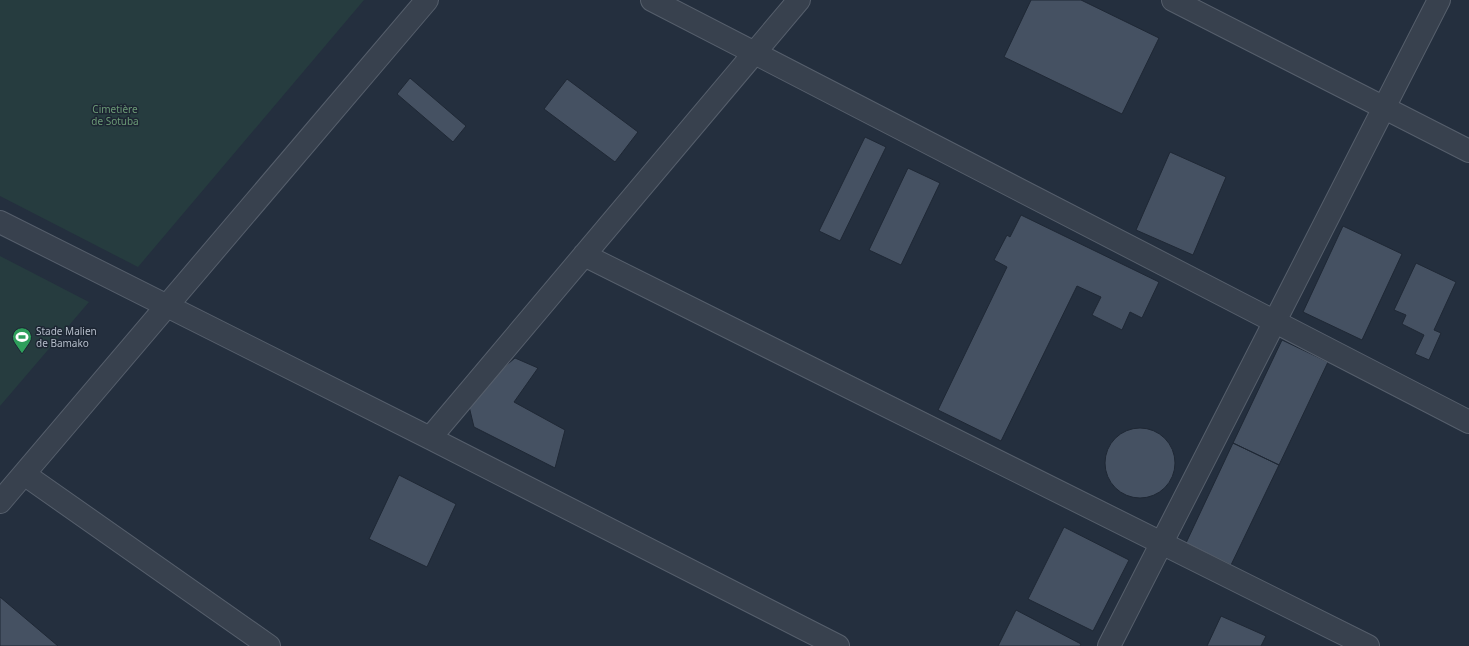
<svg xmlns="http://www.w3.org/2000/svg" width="1469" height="646" font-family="'Noto Sans',sans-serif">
	<rect width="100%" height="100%" fill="#242f3e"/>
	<path fill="#263c3f" d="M 0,0 L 364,0 L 138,267 L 0,196 Z
		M 0,256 L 89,302 L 0,406 Z"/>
	<path fill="#455162" stroke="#1f2835" d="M 1031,0 L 1081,0 L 1159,38 L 1122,114 L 1004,57 Z
		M 410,78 L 466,126 L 453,142 L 397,94 Z
		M 567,79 L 638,132 L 615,162 L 544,109 Z
		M 865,137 L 886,147 L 840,241 L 819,231 Z
		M 1170,152 L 1226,177 L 1193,255 L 1136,230 Z
		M 908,168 L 940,183 L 901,265 L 869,250 Z
		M 1021,215 L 1159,282 L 1142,318 L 1130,312 L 1122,330 L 1092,315 L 1101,297 L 1077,286 L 1001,441 L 938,410 L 1007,267 L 994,260 L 1007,235 L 1010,237 Z
		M 1343,226 L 1402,254 L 1362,340 L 1303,312 Z
		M 1416,263 L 1456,282 L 1434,330 L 1441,333 L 1429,360 L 1415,354 L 1424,335 L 1402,324 L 1406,315 L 1394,310 Z
		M 1282,340 L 1328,362 L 1279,465 L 1233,443 Z
		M 515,358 L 538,368 L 514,402 L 565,430 L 555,468 L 474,427 L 467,398 Z
		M1105 463a35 35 0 1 1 70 0a35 35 0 1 1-70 0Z
		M 1233,443 L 1279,465 L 1231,565 L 1186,543 Z
		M 399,475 L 456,504 L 427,567 L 369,539 Z
		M 1064,527 L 1129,560 L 1093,631 L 1028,599 Z
		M 0,597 L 58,646 L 0,646 Z
		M 1016,610 L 1081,644 L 1080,646 L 998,646 Z
		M 1221,616 L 1266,636 L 1261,646 L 1207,646 Z"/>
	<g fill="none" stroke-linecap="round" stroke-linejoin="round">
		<defs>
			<path id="minor" d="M 652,0 L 1469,422
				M 1173,0 L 1469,151
				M 0,222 L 430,438 L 838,646
				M 584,255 L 1368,646
				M 430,438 L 799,0
				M 24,474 L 269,646
				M 0,502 L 427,0
				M 1109,646 L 1439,0"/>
		</defs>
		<use href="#minor" stroke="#565f6c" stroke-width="24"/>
		<use href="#minor" stroke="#38414e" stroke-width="22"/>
	</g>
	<defs>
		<symbol id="stadium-pin" viewBox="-11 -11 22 30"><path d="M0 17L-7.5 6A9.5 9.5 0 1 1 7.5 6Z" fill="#2e9e5b" stroke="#1d2633"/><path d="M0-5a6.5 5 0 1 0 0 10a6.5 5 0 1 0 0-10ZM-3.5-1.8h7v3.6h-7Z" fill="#fff"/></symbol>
	</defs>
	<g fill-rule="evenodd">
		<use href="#stadium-pin" x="11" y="326" width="22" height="30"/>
	</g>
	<g text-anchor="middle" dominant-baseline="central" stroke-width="3" stroke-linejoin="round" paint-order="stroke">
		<g font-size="10" fill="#6b9a76" stroke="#1d2633">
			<text x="115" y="109">Cimetière<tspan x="115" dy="12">de Sotuba</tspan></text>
		</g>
		<g font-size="10" fill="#b4bcc9" stroke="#1d2633" text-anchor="start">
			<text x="36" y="331">Stade Malien<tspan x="36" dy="12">de Bamako</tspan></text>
		</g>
	</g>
</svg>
